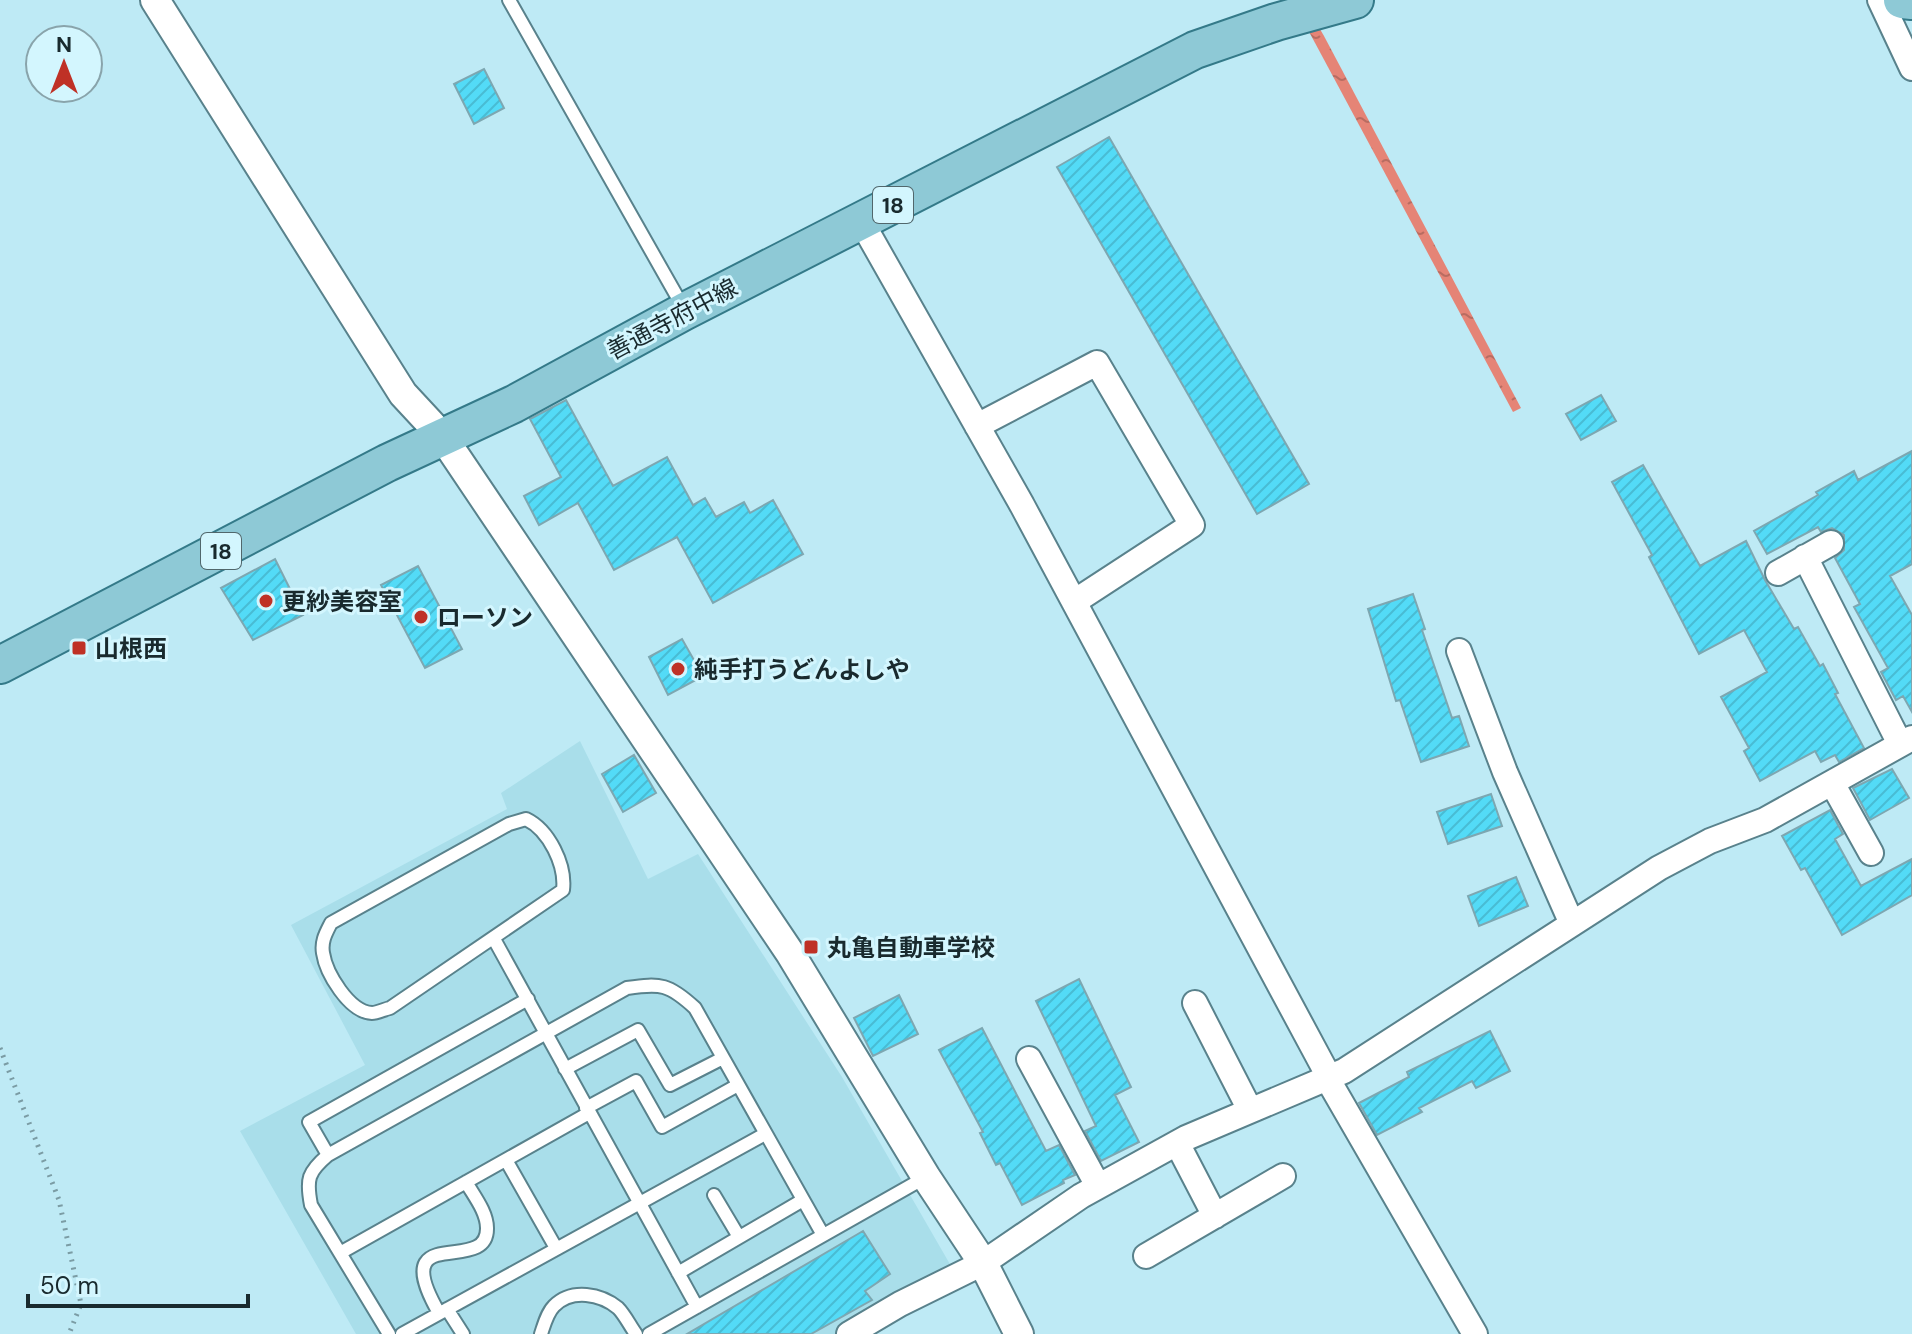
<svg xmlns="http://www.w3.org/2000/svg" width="1912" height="1334" font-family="'DM Sans','Noto Sans JP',sans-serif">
	<defs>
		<pattern id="water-ripples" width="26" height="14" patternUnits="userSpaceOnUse" patternTransform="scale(2)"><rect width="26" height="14" fill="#e58476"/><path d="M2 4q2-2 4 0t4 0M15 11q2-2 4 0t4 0" fill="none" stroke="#b96c61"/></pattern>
		<pattern id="building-hatch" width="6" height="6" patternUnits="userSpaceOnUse" patternTransform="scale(2)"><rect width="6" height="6" fill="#53dbf7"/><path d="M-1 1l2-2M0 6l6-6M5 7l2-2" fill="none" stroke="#48bcd4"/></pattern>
	</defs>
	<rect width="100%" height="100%" fill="#beeaf5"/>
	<path fill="#a9deea" d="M 580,741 L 648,879 L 698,854 L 842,1077 L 951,1266 L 835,1334 L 356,1334 L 240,1131 L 365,1065 L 291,925 L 507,809 L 501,793 Z"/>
	<path fill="url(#water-ripples)" d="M 1292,0 L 1303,0 L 1324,36 L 1521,408 L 1513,412 Z"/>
	<path fill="url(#building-hatch)" stroke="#7da7b1" stroke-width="2" d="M 484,69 L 504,108 L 474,124 L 454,84 Z
		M 1109,137 L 1309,484 L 1257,514 L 1057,167 Z
		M 1601,395 L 1616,421 L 1581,440 L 1566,414 Z
		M 566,400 L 613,486 L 667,457 L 693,505 L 705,498 L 716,517 L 744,502 L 750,513 L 773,500 L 803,554 L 713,603 L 677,537 L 614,570 L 578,503 L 539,525 L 524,496 L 561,477 L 530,419 Z
		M 1912,451 L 1912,564 L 1890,576 L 1912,615 L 1912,712 L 1903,696 L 1896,700 L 1881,672 L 1888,668 L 1854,607 L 1860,604 L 1835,558 L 1844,550 L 1844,535 L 1832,528 L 1821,532 L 1818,527 L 1767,554 L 1754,531 L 1818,495 L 1816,492 L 1854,471 L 1858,480 Z
		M 1643,465 L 1700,566 L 1746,541 L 1765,580 L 1794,629 L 1798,627 L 1820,666 L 1823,664 L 1838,693 L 1835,694 L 1864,748 L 1839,762 L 1835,755 L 1821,762 L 1815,751 L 1760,781 L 1744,751 L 1749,748 L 1721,697 L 1767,672 L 1744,630 L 1699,654 L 1649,557 L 1652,555 L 1612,482 Z
		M 275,559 L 303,615 L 253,640 L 221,588 Z
		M 418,566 L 462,649 L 425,668 L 381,585 Z
		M 1413,594 L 1425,629 L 1422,630 L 1452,718 L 1459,716 L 1469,746 L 1421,762 L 1400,700 L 1396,701 L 1368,609 Z
		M 682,639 L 703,676 L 668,695 L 649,657 Z
		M 634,755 L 656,793 L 623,812 L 602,774 Z
		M 1892,769 L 1909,798 L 1870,820 L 1853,788 Z
		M 1491,794 L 1502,826 L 1448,844 L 1437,812 Z
		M 1830,810 L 1843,834 L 1835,839 L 1861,886 L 1912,859 L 1912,895 L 1842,935 L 1805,868 L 1801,870 L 1782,836 Z
		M 1516,877 L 1528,906 L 1479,926 L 1468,896 Z
		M 1079,979 L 1131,1087 L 1115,1095 L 1139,1142 L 1101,1161 L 1085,1131 L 1096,1126 L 1036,1001 Z
		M 899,995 L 918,1034 L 873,1056 L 854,1018 Z
		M 982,1028 L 1046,1151 L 1059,1145 L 1075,1175 L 1063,1180 L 1064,1183 L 1022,1205 L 1000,1163 L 996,1165 L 980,1133 L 983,1132 L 939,1050 Z
		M 1490,1031 L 1510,1071 L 1476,1088 L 1472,1081 L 1419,1108 L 1422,1112 L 1377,1135 L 1359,1103 L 1409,1077 L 1407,1072 Z
		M 863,1231 L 890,1274 L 865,1291 L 872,1300 L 811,1334 L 687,1334 Z"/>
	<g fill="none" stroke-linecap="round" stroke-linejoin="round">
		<defs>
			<path id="service" d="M 509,0 L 683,307
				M 526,819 C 549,830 566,865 563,890 L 390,1008 C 385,1009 377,1013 372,1013 C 349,1012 326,973 323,953 C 321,941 326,933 331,923 L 509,824 Z
				M 494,939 L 697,1307
				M 565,1069 L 638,1030 L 670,1085 L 723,1058
				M 586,1108 L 636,1081 L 662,1127 L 738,1085
				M 328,1155 L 309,1122 L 528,999
				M 506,1160 L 556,1248
				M 714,1195 L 739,1237
				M 340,1253 L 589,1113
				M 678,1273 L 803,1200
				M 447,1309 L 463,1334
				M 439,1313 C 385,1219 488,1277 487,1228 C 487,1212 474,1196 466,1182
				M 389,1334 L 311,1205 C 306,1179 308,1172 328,1155 L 627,988 C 661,983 669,984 695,1008 L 823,1235
				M 402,1334 L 765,1134
				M 541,1334 C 544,1325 547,1313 554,1306 C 572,1288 601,1294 618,1308 C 625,1315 630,1326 636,1334
				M 649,1334 L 926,1177"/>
			<path id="minor" d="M 1880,0 L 1912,68
				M 861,221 L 1022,505 L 1329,1077
				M 977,426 L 1097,363 L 1192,525 L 1074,602
				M 1805,557 L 1900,744
				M 1778,573 L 1831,543
				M 1459,651 L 1505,772 L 1572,924
				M 1832,783 L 1871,853
				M 1195,1003 L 1250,1110
				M 1029,1059 L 1098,1186
				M 1327,1078 L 1475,1334
				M 1177,1143 L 1215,1216
				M 1146,1256 L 1283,1176
				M 849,1334 L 900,1304 L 983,1263 L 1081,1196 L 1186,1138 L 1344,1071 L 1659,868 L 1710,841 L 1765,820 L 1912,738"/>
			<path id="tertiary" d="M 155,0 L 403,394 L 442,436 L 790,953 L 926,1177 L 983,1263 L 1019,1334"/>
			<path id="primary" d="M 1902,0 L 1912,1
				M 0,665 L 387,463 L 514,404 L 685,311 L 1195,50 L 1276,22 L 1355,0"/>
		</defs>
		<use href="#service" stroke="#59828c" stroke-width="16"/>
		<use href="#minor" stroke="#59828c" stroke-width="28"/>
		<use href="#tertiary" stroke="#59828c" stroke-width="32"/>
		<use href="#primary" stroke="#347a89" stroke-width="40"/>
		<path stroke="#7b9ca4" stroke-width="5" stroke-dasharray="2 6" stroke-linecap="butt" d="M 0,1048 L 59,1200 L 81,1304 L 69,1334"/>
		<use href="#service" stroke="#fff" stroke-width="12"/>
		<use href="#minor" stroke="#fff" stroke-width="24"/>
		<use href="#tertiary" stroke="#fff" stroke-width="28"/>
		<use href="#primary" stroke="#8ec9d6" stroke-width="36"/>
	</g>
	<g fill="#bf3126" stroke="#d3f6fe" stroke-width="3">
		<circle cx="266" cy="601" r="8"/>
		<circle cx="421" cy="617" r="8"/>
		<rect x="71" y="640" width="16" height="16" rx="4"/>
		<circle cx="678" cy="669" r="8"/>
		<rect x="803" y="939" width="16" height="16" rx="4"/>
	</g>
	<g text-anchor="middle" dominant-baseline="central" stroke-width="6" stroke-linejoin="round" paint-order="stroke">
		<g fill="#d3f6fe" stroke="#51676c" stroke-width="2">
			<rect x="873" y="187" width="40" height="36" rx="6"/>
			<rect x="201" y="533" width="40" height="36" rx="6"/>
		</g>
		<g font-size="22" font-weight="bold" fill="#192a2e">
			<text x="893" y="205">18</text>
			<text x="221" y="551">18</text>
		</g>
		<g font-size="24" fill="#192a2e" stroke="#d3f6fe">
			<text transform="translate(672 319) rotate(-28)">善通寺府中線</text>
		</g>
		<g font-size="24" font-weight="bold" fill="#192a2e" stroke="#d3f6fe" text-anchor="start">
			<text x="282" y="601">更紗美容室</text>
			<text x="437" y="617">ローソン</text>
			<text x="95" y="648">山根西</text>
			<text x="694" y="669">純手打うどんよしや</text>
			<text x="827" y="947">丸亀自動車学校</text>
		</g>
	</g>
	<g transform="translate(64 64)"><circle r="38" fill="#d3f6fe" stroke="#89a4ab" stroke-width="2"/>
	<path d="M0-6L14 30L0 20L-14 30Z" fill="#bf3126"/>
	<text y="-12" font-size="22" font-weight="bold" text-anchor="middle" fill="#192a2e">N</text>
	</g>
	<path d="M28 1294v12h220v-12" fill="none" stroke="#192a2e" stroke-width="4"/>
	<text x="40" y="1294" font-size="24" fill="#192a2e" stroke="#d3f6fe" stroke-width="6" paint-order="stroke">50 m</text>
</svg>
